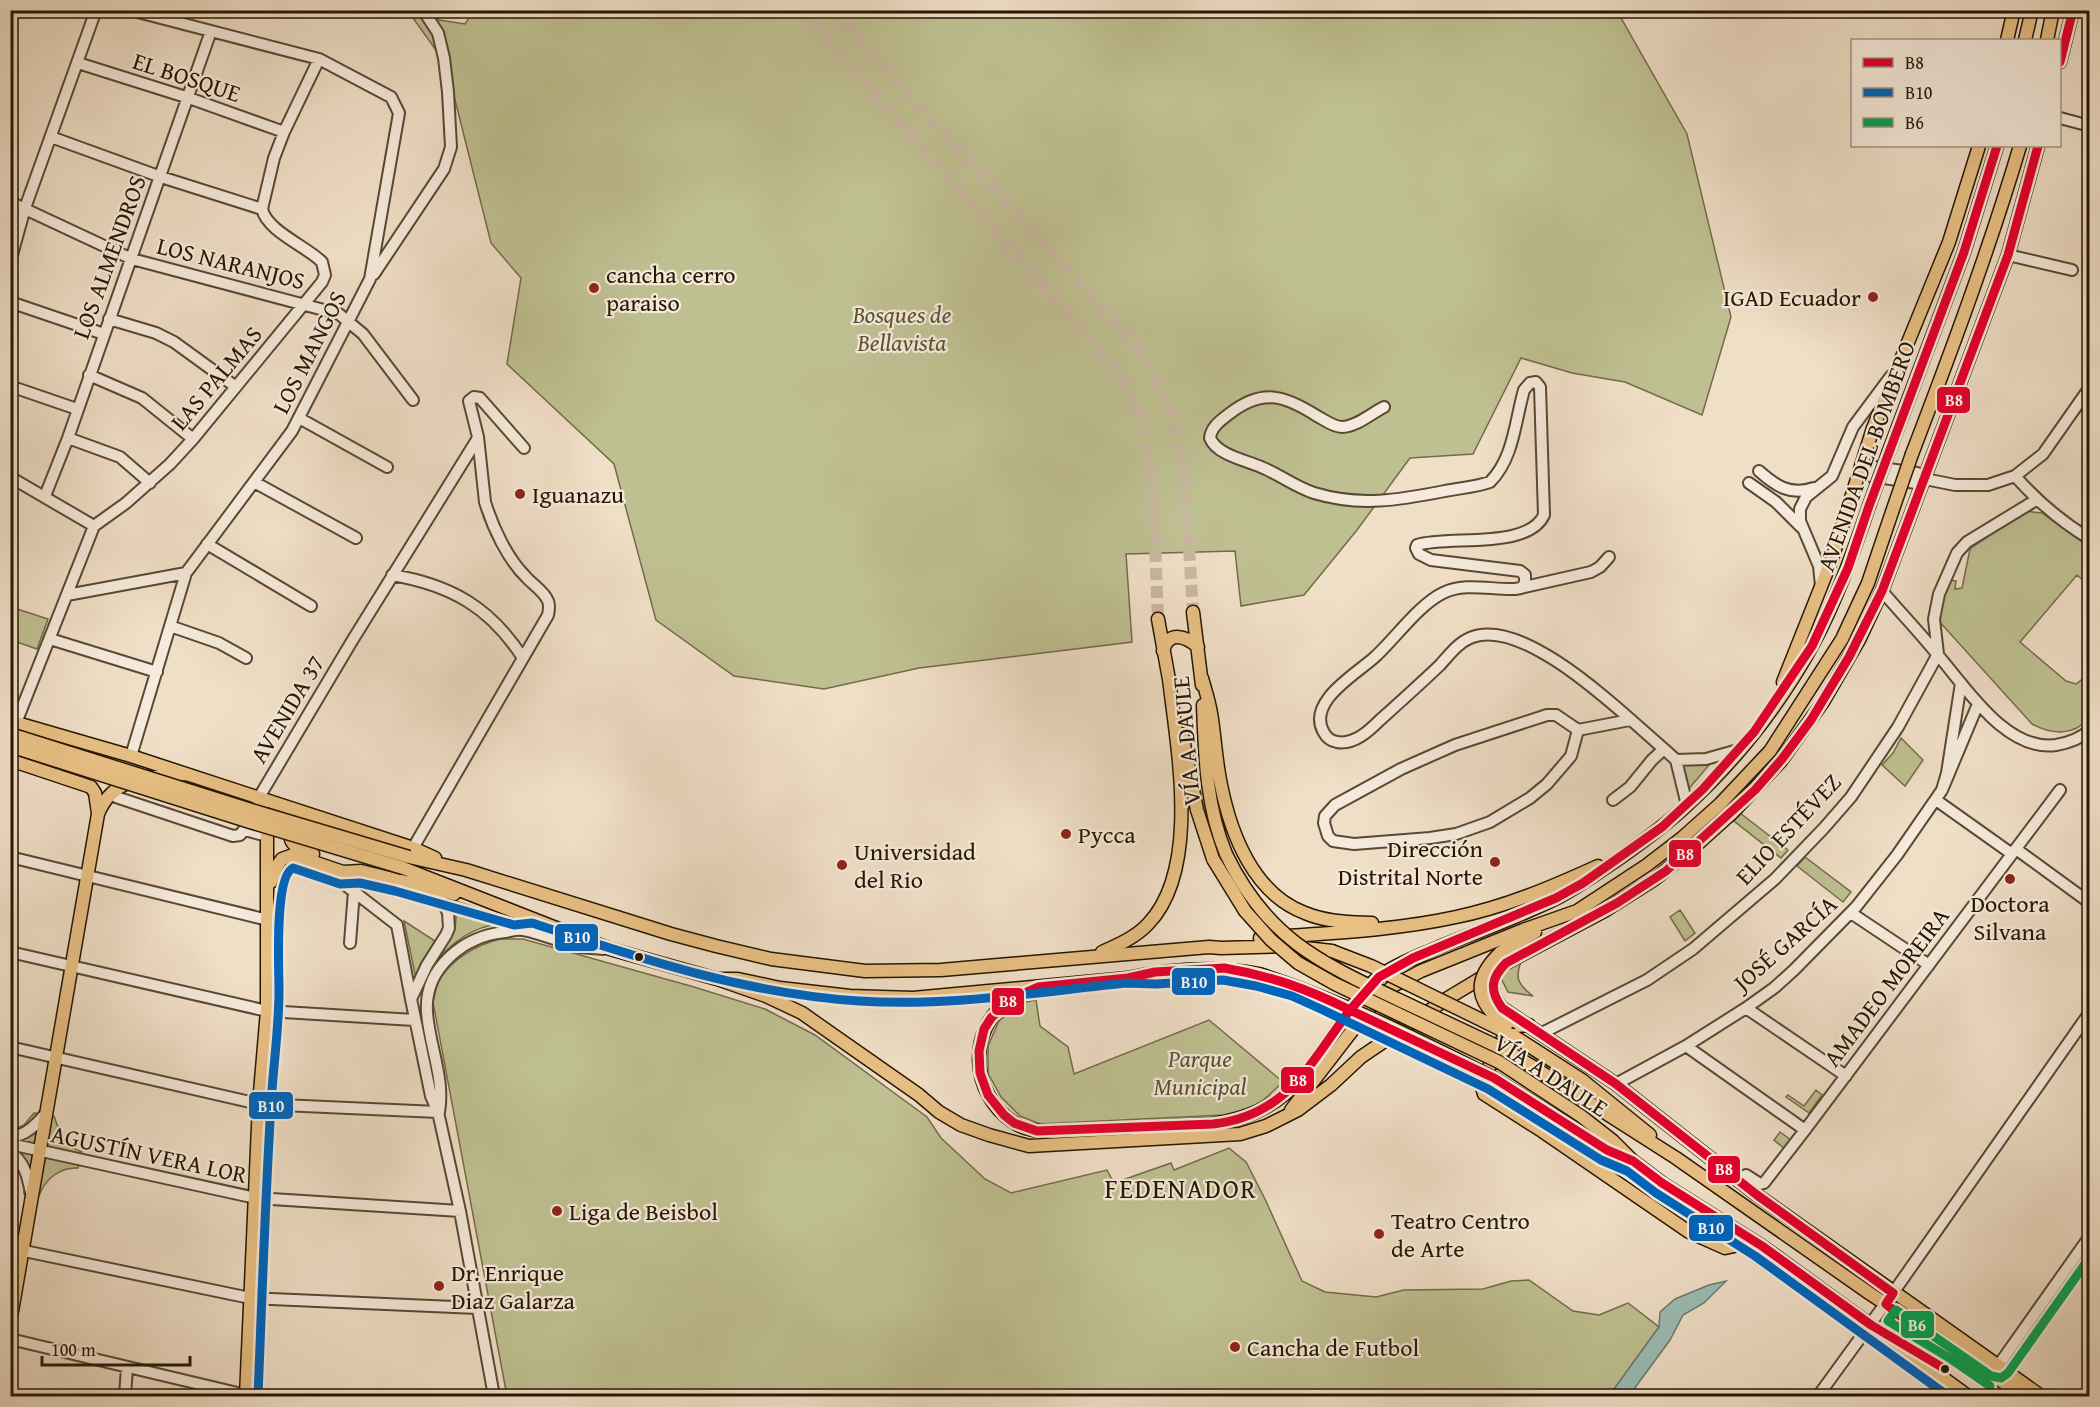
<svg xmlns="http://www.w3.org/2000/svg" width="2100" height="1407" font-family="'Gentium Book Plus',serif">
	<rect width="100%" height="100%" fill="#f0dfc7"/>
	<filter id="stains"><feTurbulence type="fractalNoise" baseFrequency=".00333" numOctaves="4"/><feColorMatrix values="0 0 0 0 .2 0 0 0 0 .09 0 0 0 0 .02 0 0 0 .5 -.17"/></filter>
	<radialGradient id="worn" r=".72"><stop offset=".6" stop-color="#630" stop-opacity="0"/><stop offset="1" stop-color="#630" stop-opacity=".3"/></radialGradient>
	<path fill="#bfc092" stroke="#736b4a" stroke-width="1.5" d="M 474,10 L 1617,11 L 1687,134 L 1731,317 L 1702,415 L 1625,382 L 1572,373 L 1521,358 L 1473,454 L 1410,458 L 1357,530 L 1304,595 L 1241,606 L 1235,551 L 1126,554 L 1132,642 L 919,668 L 824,689 L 734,676 L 656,620 L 614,464 L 507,364 L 521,278 L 491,243 L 446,64 L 408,11 L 429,11 L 439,20 L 465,24 Z
		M 2024,511 L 2042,513 L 2089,547 L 2089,585 L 2077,575 L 2020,642 L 2066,681 L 2076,684 L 2089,674 L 2089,718 C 2074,736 2052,735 2032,724 L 1937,619 L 1942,594 L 1949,580 L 1956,581 L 1955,589 L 1962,588 L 1970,549 Z
		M 11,607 L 48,619 L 37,649 L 11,640 Z
		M 1901,738 L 1923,760 L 1905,786 L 1882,765 L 1893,753 Z
		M 1719,753 L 1682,797 L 1678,758 Z
		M 1740,813 L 1788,850 L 1781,858 L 1734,821 Z
		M 1805,857 L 1851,892 L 1843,902 L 1797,866 Z
		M 453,900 L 520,923 C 482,922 460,934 435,962 C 450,940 462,928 453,900 Z
		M 1680,910 L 1695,933 L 1685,941 L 1670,917 Z
		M 404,921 L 435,941 L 421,963 L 416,979 Z
		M 500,939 L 523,939 L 694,987 L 765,1009 L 815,1035 L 927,1117 L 941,1138 L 985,1179 L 1011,1193 L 1107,1170 L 1114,1183 L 1171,1163 L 1174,1170 L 1229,1148 L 1246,1162 L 1265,1199 L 1302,1281 L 1325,1292 L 1376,1297 L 1404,1290 L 1483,1289 L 1511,1281 L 1529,1280 L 1573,1311 L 1599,1315 L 1628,1303 L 1659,1327 L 1609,1396 L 507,1396 L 433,1002 C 435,995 436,985 440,979 C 453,958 477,945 500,939 Z
		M 1523,957 C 1514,977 1517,984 1533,996 L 1508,992 L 1502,980 L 1502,969 Z
		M 1036,1000 L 1040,1026 L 1068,1047 L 1074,1074 L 1209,1020 L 1283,1082 L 1257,1106 L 1224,1115 L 1040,1124 L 1020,1116 L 1001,1097 L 988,1073 L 988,1046 L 999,1021 L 1021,1003 Z
		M 1816,1090 L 1822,1095 L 1809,1113 L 1786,1097 L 1788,1095 L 1804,1106 Z
		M 34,1113 L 54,1116 C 59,1132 66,1147 82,1152 L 78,1168 C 60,1167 45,1179 39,1196 L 24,1194 L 24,1182 L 19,1170 L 11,1158 L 10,1131 L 24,1125 Z
		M 1780,1132 L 1791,1140 L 1785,1149 L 1774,1140 Z"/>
	<path fill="#9abdb6" stroke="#6c7a6e" stroke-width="1.5" d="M 1726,1281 L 1704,1303 L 1683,1315 L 1670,1340 L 1629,1396 L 1609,1396 L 1659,1327 L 1660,1312 L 1675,1299 L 1709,1285 Z"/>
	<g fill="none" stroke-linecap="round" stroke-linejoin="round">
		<path stroke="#c8b7a0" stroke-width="12" stroke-dasharray="12 6" stroke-linecap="butt" d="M 801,10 L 1119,372 L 1140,416 L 1152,468 L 1158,619
			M 833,10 L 1143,354 L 1169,407 L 1184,467 L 1193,612"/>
		<defs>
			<path id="minor" d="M 78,63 L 189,98 L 284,132
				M 2060,118 L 2090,126
				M 51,137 L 161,177 L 262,209
				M 10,202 L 132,259 L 339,314 L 363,334 L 413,400
				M 2008,255 L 2072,270
				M 10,262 L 25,208 L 96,10
				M 374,274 L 444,169 L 451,147 L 448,92 L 444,58 L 438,33 L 423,10
				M 10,302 L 104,334
				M 109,319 L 156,333 L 174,342 L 236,387
				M 89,375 L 142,398 L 193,439
				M 10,386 L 77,409
				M 1384,407 C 1372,413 1356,427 1342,427 C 1333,427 1325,420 1317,416 C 1284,395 1262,388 1229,414 C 1221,420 1211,427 1210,438 C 1217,455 1245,460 1261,467 C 1279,474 1295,487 1314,493 C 1360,507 1399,500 1445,491 C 1460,488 1476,487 1490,482 C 1514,458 1515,421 1524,390 L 1530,383 L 1536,382 L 1540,387 L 1544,515 C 1528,550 1449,535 1417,545 L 1416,548 L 1419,554 L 1431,560 L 1520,571 L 1525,575 L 1525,583 L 1521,588 L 1515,589 C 1491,590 1465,582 1443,593 C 1420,604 1396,637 1377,655 C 1360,672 1307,700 1323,731 C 1326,737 1330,741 1337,742 C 1354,745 1369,731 1380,720 C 1400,702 1420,684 1440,665 C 1449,655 1458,643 1470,638 C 1524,614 1626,717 1664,749 L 1676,760 L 1687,805
				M 299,418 L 387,467
				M 68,438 L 120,457 L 150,483
				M 1861,465 L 1917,473 L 1925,479 L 1955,485 L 1988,485 L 2015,476 L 2043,454 L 2090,387
				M 1759,471 C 1776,486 1790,496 1814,488
				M 1859,474 L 1916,483 L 1925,479
				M 2015,476 C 2037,501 2060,521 2090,539
				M 10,477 L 94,526
				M 254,482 L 356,538
				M 1749,483 L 1776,502 L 1801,527
				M 45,496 L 68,438 L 211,31
				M 207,544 L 311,606
				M 392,575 C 451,585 490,607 523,658
				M 1821,586 L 1819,566 L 1800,521 L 1800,509 L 1806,497 L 1832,476 L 1853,427 L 1891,376
				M 1520,588 L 1591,572 L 1600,567 L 1609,557
				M 1882,591 C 1900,612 1919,632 1937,654 C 1966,687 2006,752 2056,745 C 2068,743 2081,738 2090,730
				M 67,595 L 186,573 L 292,431 L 370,279 L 399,113 L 391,97 L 319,59 L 130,10
				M 170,626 L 219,643 L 246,658
				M 50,639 L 157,672
				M 1961,683 L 1947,773 L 1942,790 L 1978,704
				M 1547,715 L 1556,715 L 1578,730 L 1571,756 L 1547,784 L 1530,798 L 1490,822 L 1456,834 L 1430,838 L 1354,844 L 1333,841 L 1328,836 L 1324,823 L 1325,816 L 1335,805 L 1401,769 L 1455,745 Z
				M 16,723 L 94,526 L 126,503 L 170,464 L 193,439 L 322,282 L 325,275 L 322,262 C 306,246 267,231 262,209 L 274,158 L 284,132 L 319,59
				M 1578,730 L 1630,720
				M 131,756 L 186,573
				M 1676,760 L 1706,759 L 1738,750
				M 116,797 L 233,836 L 240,835 L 254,816
				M 258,799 L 352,641 L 478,438
				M 1613,800 L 1630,787 L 1652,760 L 1664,749
				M 1936,800 L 2012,854
				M 245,830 L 267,836
				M 413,848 L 548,615 C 549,610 550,606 548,601 C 544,591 533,585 526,577 C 507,558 493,528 485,502 L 478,437 L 469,401 L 474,397 L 480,398 L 524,448
				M 2016,849 L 2090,903
				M 10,857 L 268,920
				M 322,867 L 397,925 L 411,999
				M 438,891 L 448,913 L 449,928 L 446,935 L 427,965 L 411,999 L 431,1096 L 438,1112 L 460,1211 L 494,1396
				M 1851,913 L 1929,965
				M 350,943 L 354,891
				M 10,952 L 267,1011 L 414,1020
				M 1746,1008 L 1846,1076
				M 1542,1033 L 1647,980 L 1693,949 L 1775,879 L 1824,828 L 1851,797 L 1898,727 L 1938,654 L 1934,619 L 1939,594 L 1957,553 L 1967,542 L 2036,500
				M 1686,1046 L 1805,1130
				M 10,1047 L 259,1104 L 438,1112
				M 1616,1084 L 1686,1046 L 1746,1008 L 1774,988 L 1794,970 L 1856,907 L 1897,855 L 1942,790
				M 439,1112 C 445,1078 429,1045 427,1012 C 424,968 464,936 505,932 C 511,931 517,929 523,930 C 542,933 561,943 580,947 C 588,948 596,948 603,949
				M 10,1137 C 26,1136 37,1124 46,1113
				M 10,1144 L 256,1198 L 460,1211
				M 10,1152 C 25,1162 28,1178 31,1193
				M 1738,1180 L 1746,1175 L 1760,1184 L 1764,1183 L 1805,1130 L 2060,790
				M 10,1248 L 250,1298 L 477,1308
				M 10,1339 L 246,1395 L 273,1396
				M 1998,1366 L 2090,1236
				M 125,1396 L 127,1367
				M 1818,1396 L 1893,1293 L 2090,1012"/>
			<path id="major" d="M 2007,40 L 2014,10
				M 2025,40 L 2032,10
				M 2047,40 L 2053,10
				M 2060,62 L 2073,10
				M 1889,451 L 1964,252 L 1997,146
				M 1912,454 C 1951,352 1989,250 2020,146
				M 1193,612 L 1202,685
				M 1158,619 L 1170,685
				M 1163,651 C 1168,630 1186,636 1198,647
				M 1202,678 C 1205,689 1209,701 1211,713 C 1215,737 1216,762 1221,785 C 1231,835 1254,894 1305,913 C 1326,922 1349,922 1372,923
				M 1783,682 L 1832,559 L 1873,428 L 1949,242 L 1979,146
				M 1203,705 C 1205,757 1206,806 1226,854
				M 10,721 L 131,756 L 413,848 L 435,858
				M 1182,734 L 1197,810 L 1213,859
				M 10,760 L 91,787 L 95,793 L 98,813
				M 149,777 L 185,774
				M 293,825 C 285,845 297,847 313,854
				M 409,857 L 466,870 L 671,934 L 716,946 L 771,959 L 865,971 L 941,970 L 1209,947 L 1221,948 L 1287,946 L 1332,951
				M 403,868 L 610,949 L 717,979 L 738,979 L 780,988 L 850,996 L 913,998 L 1128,978 C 1171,969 1216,966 1259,974
				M 271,882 L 277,866 L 282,859 L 293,855 L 343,872 L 361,871 L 454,894
				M 1260,938 C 1325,933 1392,931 1456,917 C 1505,907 1552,887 1598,866
				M 1102,952 C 1118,945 1136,937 1148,924 C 1201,869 1177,748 1169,679
				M 1500,953 L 1535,932
				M 1500,968 C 1488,981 1491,995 1502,1008 L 1616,1084 L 1757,1195 L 2041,1396
				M 717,979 L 766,996 L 802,1013 L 919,1095 L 939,1112 L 961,1125 L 989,1135 L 1029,1146 L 1240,1134 L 1266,1126 L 1298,1110 L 1331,1085 L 1361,1057 L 1448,998 L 1506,963 L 1606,910 L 1655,879 L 1692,849 L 1732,813 L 1781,761 L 1823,702 L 1859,640 L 1882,591 L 2008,255 L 2038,146
				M 1038,987 C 1029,991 1018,994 1009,1000 C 967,1030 970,1093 1013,1122 C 1024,1130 1038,1131 1052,1132 L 1213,1124 C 1285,1114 1305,1074 1344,1019 C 1354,1004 1366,987 1380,976 C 1398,963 1419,956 1439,947 C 1478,931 1519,917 1557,898 C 1578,887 1597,873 1617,860 C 1641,843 1666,825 1687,805 C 1736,760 1780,704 1812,646 C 1836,601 1853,554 1869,506
				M 1529,1025 L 1515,1026 L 1504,1036 L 1481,1084 L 1484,1094 L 1542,1131 L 1689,1232 L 1725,1248 L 1739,1245
				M 1512,1035 L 1582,1080 L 1650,1135
				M 1505,1050 L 1535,1068 L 1676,1158 L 1869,1293 L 2024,1396
				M 1499,1062 L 1581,1116 L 1613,1141 L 1633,1161 L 1662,1183 L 1762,1246 L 1968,1396
				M 1494,1078 L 1607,1150 L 1626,1158
				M 1291,1110 L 1372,1005 L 1393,986 L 1421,971 L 1523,930 L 1577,911 L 1647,865 L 1682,838 L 1720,804 L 1770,751 L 1842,639 L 1868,583 L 1892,512
				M 1666,1189 L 1676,1202 L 1684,1208 L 1749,1251 L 1954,1396
				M 10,1323 L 98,814 C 105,797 115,788 132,781
				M 246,1396 L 259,1104 L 267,1011 L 267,836 L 266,823 L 258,799"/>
		</defs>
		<use href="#minor" stroke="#594833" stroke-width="14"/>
		<use href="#major" stroke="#271602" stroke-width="15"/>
		<use href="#minor" stroke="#f5eadb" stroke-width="10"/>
		<use href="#major" stroke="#e8c084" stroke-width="12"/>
		<defs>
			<path id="major-bridge" d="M 1869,506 L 1889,451
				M 1892,512 L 1912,454
				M 10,734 L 261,813 L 409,857
				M 10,746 L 250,822 L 403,868
				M 1226,854 C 1266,937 1317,961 1397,999 C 1433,1016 1469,1033 1505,1050
				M 1213,859 L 1245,911 L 1271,940 L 1298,963 L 1335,984 L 1499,1062
				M 1332,951 L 1371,966 L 1512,1035
				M 1500,953 C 1471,981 1476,1002 1506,1026
				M 1259,974 C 1340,1000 1418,1040 1494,1078"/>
		</defs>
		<use href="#major-bridge" stroke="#271602" stroke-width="15" stroke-linecap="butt"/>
		<use href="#major-bridge" stroke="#e8c084" stroke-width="12"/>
		<defs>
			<path id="bus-1" d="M 2060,62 L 2073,10
				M 1224,968 C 1272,976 1307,989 1350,1010 C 1310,1063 1287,1116 1213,1124 L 1037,1131 L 1014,1123 L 1004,1115 L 988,1095 L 980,1073 L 979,1051 L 984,1029 L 991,1018 L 1009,1000 L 1038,987 L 1128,978 L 1155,972 Z
				M 1350,1010 L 1494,1078 L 1607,1150 L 1633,1161 L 1662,1183 L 1762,1246 L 1871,1325 L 1945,1369
				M 1350,1010 L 1379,977 L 1413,958 L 1556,898 L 1583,883 L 1662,827 L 1703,789 L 1754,732 L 1812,646 L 1848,568 L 1869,506 L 1964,252 L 1997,146
				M 1921,1333 L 1886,1304 L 1893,1293 L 1757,1195 L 1616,1084 L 1502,1008 C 1489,990 1491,978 1506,963 L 1617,903 L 1666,871 L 1755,790 L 1782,759 L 1811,720 L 1849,657 L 1882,591 L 2008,255 L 2038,146"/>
			<path id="bus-2" d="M 258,1396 C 262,1299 265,1202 271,1105 C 273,1067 279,1029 279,991 C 279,969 274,877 293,868 L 340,884 L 360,883 L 395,891 L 514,925 L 532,923 C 639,958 746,994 859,1001 C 948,1007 1038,992 1126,983 L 1156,984 L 1223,980 L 1256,986 L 1292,996 L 1323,1010 L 1488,1089 L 1601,1160 L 1627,1171 L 1656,1193 L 1755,1256 L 1948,1396"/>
			<path id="bus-3" d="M 1990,1386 L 1951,1359 L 1888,1321 L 1896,1310 L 1991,1376 L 2001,1378 L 2008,1373 L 2090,1257"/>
		</defs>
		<use href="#bus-1" stroke="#f5eadb" stroke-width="14"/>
		<use href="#bus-2" stroke="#f5eadb" stroke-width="14"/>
		<use href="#bus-3" stroke="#f5eadb" stroke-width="14"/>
		<use href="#bus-1" stroke="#e4002b" stroke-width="9"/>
		<use href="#bus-2" stroke="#0065bd" stroke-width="9"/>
		<use href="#bus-3" stroke="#00a651" stroke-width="9"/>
	</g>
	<g fill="#8f2418" stroke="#f5eadb" stroke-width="2">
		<circle cx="594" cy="288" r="6"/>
		<circle cx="1873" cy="297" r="6"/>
		<circle cx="520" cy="494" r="6"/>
		<circle cx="1066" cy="834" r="6"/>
		<circle cx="1495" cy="862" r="6"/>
		<circle cx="842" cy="865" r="6"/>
		<circle cx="2010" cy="879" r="6"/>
		<circle cx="557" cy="1211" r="6"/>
		<circle cx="1379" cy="1234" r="6"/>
		<circle cx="439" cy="1286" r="6"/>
		<circle cx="1235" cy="1347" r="6"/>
	</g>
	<g fill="#271602" stroke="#f5eadb" stroke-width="2">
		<circle cx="639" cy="957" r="5"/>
		<circle cx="1945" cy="1369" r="5"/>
	</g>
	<g text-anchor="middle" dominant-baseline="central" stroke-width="4.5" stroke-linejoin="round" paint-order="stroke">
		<g font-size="24" fill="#271602" stroke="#f5eadb">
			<text transform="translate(187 77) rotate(18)">EL BOSQUE</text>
			<text transform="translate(109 257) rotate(-70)">LOS ALMENDROS</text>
			<text transform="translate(231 263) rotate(14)">LOS NARANJOS</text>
			<text transform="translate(309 352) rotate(-63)">LOS MANGOS</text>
			<text transform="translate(216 378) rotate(-50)">LAS PALMAS</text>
			<text transform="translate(1866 456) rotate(-70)">AVENIDA DEL BOMBERO</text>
			<text transform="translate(287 709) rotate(-59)">AVENIDA 37</text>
			<text transform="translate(1186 741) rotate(-95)">VÍA A DAULE</text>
			<text transform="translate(1788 829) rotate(-47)">ELIO ESTÉVEZ</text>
			<text transform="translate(1785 943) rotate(-42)">JOSÉ GARCÍA</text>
			<text transform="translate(1886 987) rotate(-53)">AMADEO MOREIRA</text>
			<text transform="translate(1551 1075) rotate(33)">VÍA A DAULE</text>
			<text transform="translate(149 1154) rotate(12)">AGUSTÍN VERA LOR</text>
		</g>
		<g font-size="24" fill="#271602" stroke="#f5eadb" text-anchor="start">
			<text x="606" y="274">cancha cerro<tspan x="606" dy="28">paraiso</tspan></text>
			<text x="1861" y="297" text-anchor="end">IGAD Ecuador</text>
			<text x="532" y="494">Iguanazu</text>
			<text x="1078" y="834">Pycca</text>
			<text x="1483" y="848" text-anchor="end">Dirección<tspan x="1483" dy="28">Distrital Norte</tspan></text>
			<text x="854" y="851">Universidad<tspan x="854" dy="28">del Rio</tspan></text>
			<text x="2010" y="903" text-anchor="middle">Doctora<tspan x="2010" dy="28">Silvana</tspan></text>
			<text x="569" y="1211">Liga de Beisbol</text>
			<text x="1391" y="1220">Teatro Centro<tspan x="1391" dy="28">de Arte</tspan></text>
			<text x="451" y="1272">Dr. Enrique<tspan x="451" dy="28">Diaz Galarza</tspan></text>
			<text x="1247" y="1347">Cancha de Futbol</text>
		</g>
		<g font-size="24" font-style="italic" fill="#5c5234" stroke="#f5eadb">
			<text x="902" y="314">Bosques de<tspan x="902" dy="28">Bellavista</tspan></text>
			<text x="1200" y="1058">Parque<tspan x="1200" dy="28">Municipal</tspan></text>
		</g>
		<g font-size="27" letter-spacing="1.5" fill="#271602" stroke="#f5eadb">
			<text x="1181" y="1188">FEDENADOR</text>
		</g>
	</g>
	<g stroke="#f5eadb" stroke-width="2">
		<rect x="1936" y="386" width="35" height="28" rx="6" fill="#e4002b"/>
		<rect x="1668" y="839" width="34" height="29" rx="6" fill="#e4002b"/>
		<rect x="554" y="923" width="45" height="29" rx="6" fill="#0065bd"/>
		<rect x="1171" y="967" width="45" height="29" rx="6" fill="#0065bd"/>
		<rect x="991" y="987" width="34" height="29" rx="6" fill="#e4002b"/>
		<rect x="1280" y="1066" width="35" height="28" rx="6" fill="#e4002b"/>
		<rect x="248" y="1091" width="46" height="29" rx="6" fill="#0065bd"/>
		<rect x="1707" y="1155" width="34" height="29" rx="6" fill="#e4002b"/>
		<rect x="1688" y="1214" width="46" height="28" rx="6" fill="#0065bd"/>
		<rect x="1900" y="1310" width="35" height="29" rx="6" fill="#00a651"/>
	</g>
	<g font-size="16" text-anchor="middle" font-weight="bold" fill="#fff">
		<text x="1954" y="406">B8</text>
		<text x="1685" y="860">B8</text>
		<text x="577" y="943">B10</text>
		<text x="1194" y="988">B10</text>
		<text x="1008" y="1007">B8</text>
		<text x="1298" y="1086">B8</text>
		<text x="271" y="1112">B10</text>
		<text x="1724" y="1175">B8</text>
		<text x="1711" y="1234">B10</text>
		<text x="1917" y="1331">B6</text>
	</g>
	<rect width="2100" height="1407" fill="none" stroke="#f0dfc7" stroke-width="36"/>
	<rect x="12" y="12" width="2076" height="1383" fill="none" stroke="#271602" stroke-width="3"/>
	<rect x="18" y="18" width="2064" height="1371" fill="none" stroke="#271602" stroke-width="1.5"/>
	<rect x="1851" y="39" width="210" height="108" fill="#f5eadb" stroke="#a39584" stroke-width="1.5"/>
	<rect x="1863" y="58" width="30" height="9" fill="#e4002b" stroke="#a39584" stroke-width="1.5"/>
	<text x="1905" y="69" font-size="18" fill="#271602">B8</text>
	<rect x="1863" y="88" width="30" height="9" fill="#0065bd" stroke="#a39584" stroke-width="1.5"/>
	<text x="1905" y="99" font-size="18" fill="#271602">B10</text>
	<rect x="1863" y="118" width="30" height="9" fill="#00a651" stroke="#a39584" stroke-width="1.5"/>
	<text x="1905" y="129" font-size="18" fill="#271602">B6</text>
	<path d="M42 1356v9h148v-9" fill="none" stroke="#271602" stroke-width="3"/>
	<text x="51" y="1356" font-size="18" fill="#271602" stroke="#f5eadb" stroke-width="4.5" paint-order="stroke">100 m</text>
	<rect width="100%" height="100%" filter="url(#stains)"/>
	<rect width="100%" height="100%" fill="url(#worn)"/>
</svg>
